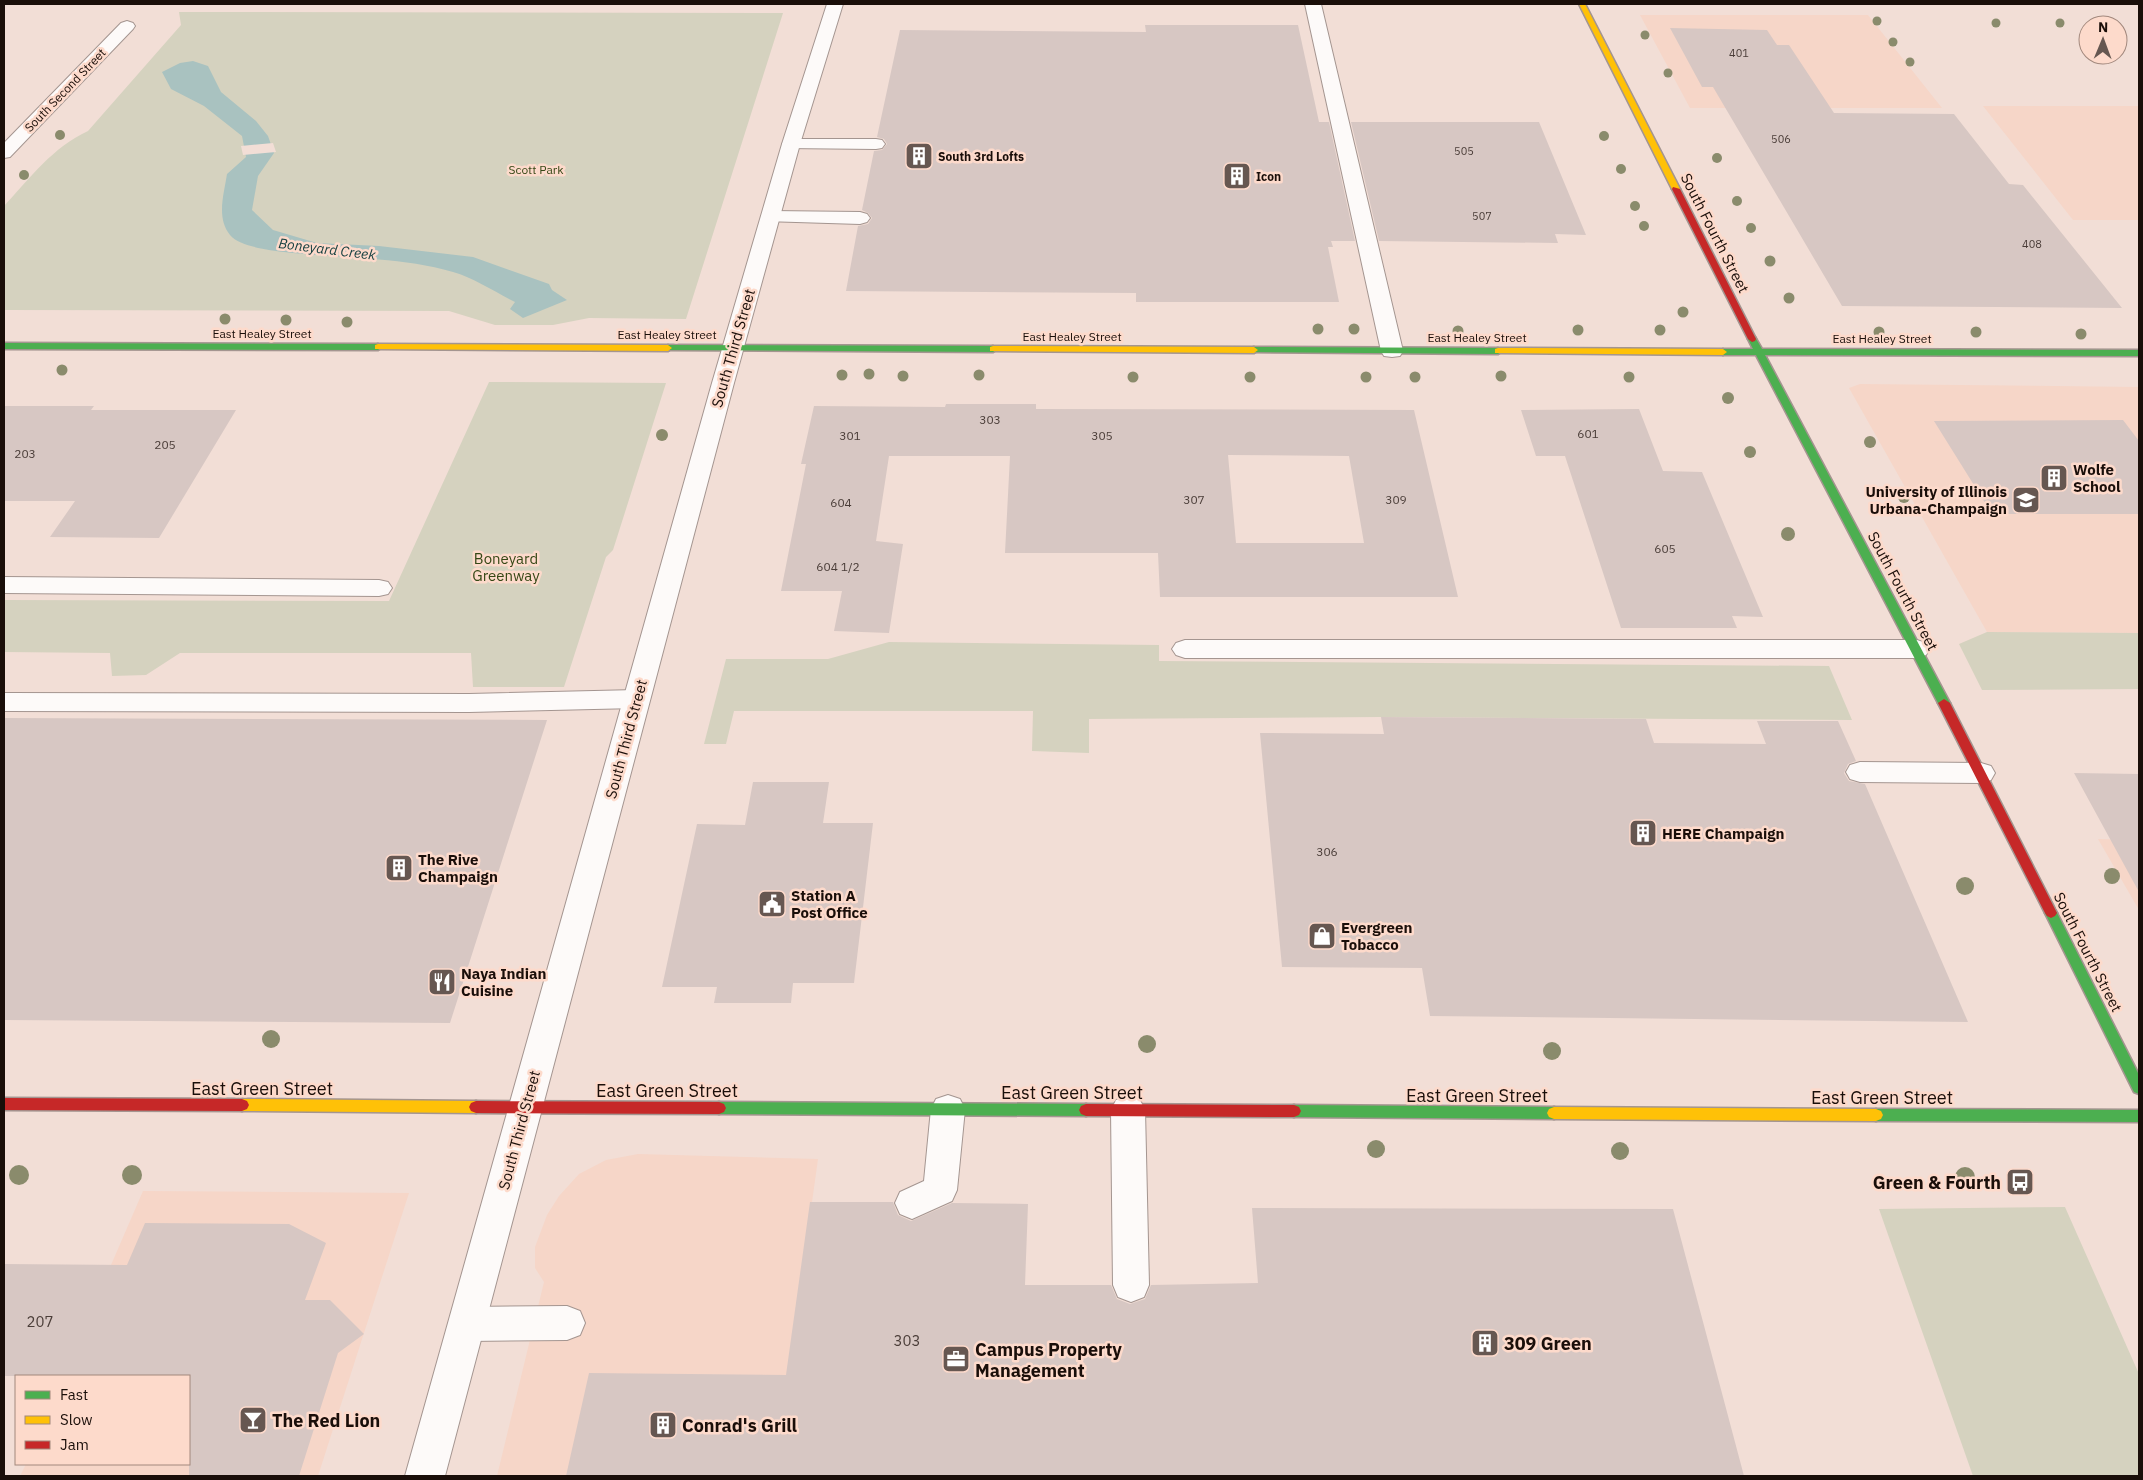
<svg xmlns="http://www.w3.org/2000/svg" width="2143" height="1480" font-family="'IBM Plex Sans',sans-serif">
	<rect width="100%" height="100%" fill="#f2ded6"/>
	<path fill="#f6d6c8" d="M 1640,15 L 1868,15 L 1942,108 L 1690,108 Z
		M 1983,106 L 2139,106 L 2139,220 L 2073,220 Z
		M 1860,384 L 2139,387 L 2139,633 L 1987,632 L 1849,388 Z
		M 2098,839 L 2139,840 L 2139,910 Z
		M 638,1154 L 818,1159 L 774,1476 L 497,1476 L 544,1282 L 535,1268 L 535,1247 L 547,1215 L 559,1196 L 579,1174 L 606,1160 Z
		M 143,1191 L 409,1193 L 318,1476 L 20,1476 L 26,1464 L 189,1464 L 189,1376 L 63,1376 Z"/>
	<path fill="#d5d2bf" d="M 179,12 L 198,12 L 783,13 L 686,319 L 589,318 L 553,325 L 495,325 L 449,311 L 4,310 L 4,206 C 30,178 53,147 88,131 L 181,25 Z
		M 489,382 L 666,383 L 613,550 L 606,557 L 564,687 L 473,687 L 471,653 L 180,653 L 146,675 L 112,676 L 110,653 L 4,652 L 4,600 L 389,601 Z
		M 1987,632 L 2139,633 L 2139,689 L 1982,690 L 1959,644 Z
		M 889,642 L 1159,645 L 1159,661 L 1829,666 L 1852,720 L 1381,717 L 1089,719 L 1089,753 L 1032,751 L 1033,711 L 734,711 L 726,744 L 704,744 L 726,659 L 828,659 Z
		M 2065,1207 L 2139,1374 L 2139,1476 L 1973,1476 L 1879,1209 Z"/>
	<path fill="#a9c2c0" d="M 193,61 L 208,66 L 221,92 L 256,121 L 268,136 L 274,153 L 258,176 L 252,210 L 273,230 L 317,243 L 379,246 L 473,257 L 549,284 L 552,290 L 567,300 L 523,318 L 510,309 L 515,302 C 495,292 474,278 453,272 C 398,256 341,259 284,252 C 270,250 240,247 230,235 C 216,218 224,194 227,174 L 246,157 L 242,136 L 204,106 L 171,89 L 162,72 L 180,63 Z"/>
	<path fill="#f2ded6" d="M 273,143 L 276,152 L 243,155 L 241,146 Z"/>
	<path fill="#d7c7c3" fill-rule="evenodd" d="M 1145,25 L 1298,25 L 1319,122 L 1329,122 L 1355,241 L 1331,241 L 1333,247 L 1328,247 L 1339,302 L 1136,302 L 1136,293 L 846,291 L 858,226 L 868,224 L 872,218 L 868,213 L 862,210 L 874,151 L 882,150 L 887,144 L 884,139 L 877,137 L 900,30 L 1146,32 Z
		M 1670,28 L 1767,30 L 1777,45 L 1789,45 L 1834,113 L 1954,114 L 2009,184 L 2023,185 L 2122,308 L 1842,306 L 1713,87 L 1702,87 Z
		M 1351,122 L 1539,122 L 1586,235 L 1555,234 L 1558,243 L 1379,241 Z
		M 946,404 L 1036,404 L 1036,409 L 1414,410 L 1458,597 L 1160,597 L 1158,553 L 1005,553 L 1010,456 L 889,456 L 876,541 L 903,544 L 889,633 L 834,631 L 842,591 L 781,591 L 806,464 L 801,464 L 814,406 L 945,407 ZM 1228,455 L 1349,456 L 1364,543 L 1236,543 Z
		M 4,406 L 94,406 L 91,410 L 236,410 L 159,538 L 50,537 L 75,501 L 4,501 Z
		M 1639,409 L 1663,471 L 1702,472 L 1763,617 L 1732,616 L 1737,628 L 1621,628 L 1565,456 L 1536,456 L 1521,410 Z
		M 2123,420 L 2139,441 L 2139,514 L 1992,514 L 1934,421 Z
		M 1381,717 L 1646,719 L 1654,743 L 1766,744 L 1757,721 L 1838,721 L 1856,761 L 1848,764 L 1844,773 L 1849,781 L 1865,784 L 1968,1022 L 1430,1016 L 1422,968 L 1282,967 L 1260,733 L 1384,734 Z
		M 4,718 L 547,720 L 450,1023 L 4,1020 Z
		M 2074,773 L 2139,774 L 2139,892 Z
		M 753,782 L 829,782 L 823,823 L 873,823 L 854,983 L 793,983 L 791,1003 L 714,1003 L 717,987 L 662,987 L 697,824 L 745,825 Z
		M 810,1202 L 893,1202 L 898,1215 L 911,1221 L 952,1203 L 1028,1204 L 1025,1285 L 1111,1285 L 1117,1299 L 1130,1304 L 1145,1299 L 1151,1285 L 1258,1283 L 1252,1208 L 1673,1209 L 1744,1476 L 566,1476 L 589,1373 L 786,1375 Z
		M 145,1223 L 289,1224 L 326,1243 L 305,1300 L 330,1300 L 364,1334 L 338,1353 L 299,1476 L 189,1476 L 189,1376 L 4,1376 L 4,1264 L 127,1265 Z"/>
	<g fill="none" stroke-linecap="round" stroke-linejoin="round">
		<defs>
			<path id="lane" d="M 1305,4 L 1321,4 L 1403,351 L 1400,356 L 1392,357 L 1384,356 L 1381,351 Z
				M 791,139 L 876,139 L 882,140 L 885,144 L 882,148 L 876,149 L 785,148 L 782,144 L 785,140 Z
				M 771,211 L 860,212 L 867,214 L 870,218 L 867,222 L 860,224 L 764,221 L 761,217 L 764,213 Z
				M 4,577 L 379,580 L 388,582 L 392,588 L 388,594 L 379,596 L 4,593 Z
				M 1185,640 L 1917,640 L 1926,643 L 1930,649 L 1926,655 L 1917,658 L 1185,658 L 1176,655 L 1172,649 L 1176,643 Z
				M 637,690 L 646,692 L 650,699 L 646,706 L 637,708 L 469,712 L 4,711 L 4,693 L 469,694 Z
				M 1860,762 L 1981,763 L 1991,766 L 1995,773 L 1991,780 L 1981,783 L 1860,782 L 1850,779 L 1846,772 L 1850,765 Z
				M 948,1095 L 960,1099 L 965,1109 L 957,1190 L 952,1201 L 912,1219 L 900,1214 L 895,1203 L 900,1192 L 924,1181 L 931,1109 L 936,1099 Z
				M 1128,1096 L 1140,1100 L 1145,1110 L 1149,1285 L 1144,1297 L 1131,1302 L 1118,1297 L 1113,1285 L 1111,1110 L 1116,1100 Z
				M 567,1306 L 580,1311 L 585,1323 L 580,1335 L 567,1340 L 468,1341 L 455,1336 L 450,1324 L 455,1312 L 468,1307 Z"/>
			<path id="street" d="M 827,4 L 843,4 L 800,144 L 734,383 L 445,1476 L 405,1476 L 712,383 L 782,144 Z
				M 127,21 L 133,23 L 135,26 L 133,29 L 10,157 L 4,158 L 4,143 L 121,23 Z"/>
			<path id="fast" d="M 1752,336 L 1755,337 L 1762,349 L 2139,350 L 2139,356 L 1765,355 L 1950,703 L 1948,706 L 1940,706 L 1938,703 L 1756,355 L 1723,355 L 1719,352 L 1723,349 L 1753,349 L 1748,339 Z
				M 4,343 L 378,344 L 382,347 L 378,350 L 4,349 Z
				M 668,345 L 993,346 L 997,349 L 993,352 L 665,350 L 664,348 Z
				M 1254,347 L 1498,348 L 1502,351 L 1498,354 L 1251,352 L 1251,348 Z
				M 2051,908 L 2055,910 L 2057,913 L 2139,1075 L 2139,1094 L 2134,1092 L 2045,913 L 2047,910 Z
				M 719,1102 L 1086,1104 L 1091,1106 L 1093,1110 L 1091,1114 L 1086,1116 L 719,1114 L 714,1112 L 712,1108 L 714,1104 Z
				M 1294,1105 L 1554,1107 L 1559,1109 L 1561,1113 L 1559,1117 L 1554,1119 L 1294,1117 L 1289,1115 L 1287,1111 L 1289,1107 Z
				M 1876,1109 L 2139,1110 L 2139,1122 L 1876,1121 L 1871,1119 L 1869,1115 L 1871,1111 Z"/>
			<path id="slow" d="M 1579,4 L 1585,4 L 1680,189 L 1679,191 L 1672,189 Z
				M 378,344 L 668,345 L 672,348 L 668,351 L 375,349 L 375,345 Z
				M 993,346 L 1254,347 L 1258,350 L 1254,353 L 990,351 L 990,347 Z
				M 1498,348 L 1723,349 L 1727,352 L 1723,355 L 1495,353 L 1495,349 Z
				M 242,1099 L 476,1101 L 481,1103 L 483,1107 L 481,1111 L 476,1113 L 242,1111 L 237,1109 L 235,1105 L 237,1101 Z
				M 1554,1107 L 1876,1109 L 1881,1111 L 1883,1115 L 1881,1119 L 1876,1121 L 1554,1119 L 1549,1117 L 1547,1113 L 1549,1109 Z"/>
			<path id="jam" d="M 1673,187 L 1680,189 L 1756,339 L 1755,341 L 1752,342 L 1748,339 L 1672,189 Z
				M 1944,699 L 1950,703 L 2057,913 L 2055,916 L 2051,918 L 2047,916 L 2045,913 L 1938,703 Z
				M 4,1098 L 242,1099 L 247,1101 L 249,1105 L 247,1109 L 242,1111 L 4,1110 Z
				M 476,1101 L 719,1102 L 724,1104 L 726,1108 L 724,1112 L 719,1114 L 476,1113 L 471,1111 L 469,1107 L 471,1103 Z
				M 1086,1104 L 1294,1105 L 1299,1107 L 1301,1111 L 1299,1115 L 1294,1117 L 1086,1116 L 1081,1114 L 1079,1110 L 1081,1106 Z"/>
		</defs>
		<use href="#lane" stroke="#a49590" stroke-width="2"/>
		<use href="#street" stroke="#a49590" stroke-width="2"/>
		<use href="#fast" stroke="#a49590" stroke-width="3"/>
		<use href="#slow" stroke="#a49590" stroke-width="3"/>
		<use href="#jam" stroke="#a49590" stroke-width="3"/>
		<use href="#lane" fill="#fdfaf9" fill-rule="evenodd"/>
		<use href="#street" fill="#fdfaf9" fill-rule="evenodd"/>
		<use href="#fast" fill="#4caf50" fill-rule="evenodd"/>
		<use href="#slow" fill="#ffc107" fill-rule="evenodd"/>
		<use href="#jam" fill="#c62828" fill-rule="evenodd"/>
	</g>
	<g fill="#8a8b6c">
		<circle cx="1877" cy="21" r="4.5"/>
		<circle cx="1996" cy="23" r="4.5"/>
		<circle cx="2060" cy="23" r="4.5"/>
		<circle cx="1645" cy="35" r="4.5"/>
		<circle cx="1893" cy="42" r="4.5"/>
		<circle cx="1910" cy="62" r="4.5"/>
		<circle cx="1668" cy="73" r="4.5"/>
		<circle cx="60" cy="135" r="5"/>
		<circle cx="1604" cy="136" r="5"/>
		<circle cx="1717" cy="158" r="5"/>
		<circle cx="1621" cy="169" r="5"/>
		<circle cx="24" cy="175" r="5"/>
		<circle cx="1737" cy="201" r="5"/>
		<circle cx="1635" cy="206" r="5"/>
		<circle cx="1644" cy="226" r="5"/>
		<circle cx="1751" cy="228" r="5"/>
		<circle cx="1770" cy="261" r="5.5"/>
		<circle cx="1789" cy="298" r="5.5"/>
		<circle cx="1683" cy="312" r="5.5"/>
		<circle cx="225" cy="319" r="5.5"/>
		<circle cx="286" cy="320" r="5.5"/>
		<circle cx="347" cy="322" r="5.5"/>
		<circle cx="1318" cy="329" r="5.5"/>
		<circle cx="1354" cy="329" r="5.5"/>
		<circle cx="1578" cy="330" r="5.5"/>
		<circle cx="1660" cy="330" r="5.5"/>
		<circle cx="1458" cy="331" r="5.5"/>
		<circle cx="1879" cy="332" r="5.5"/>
		<circle cx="1976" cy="332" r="5.5"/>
		<circle cx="2081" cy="334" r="5.5"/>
		<circle cx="62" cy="370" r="5.5"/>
		<circle cx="869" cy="374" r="5.5"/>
		<circle cx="842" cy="375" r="5.5"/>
		<circle cx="979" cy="375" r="5.5"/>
		<circle cx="903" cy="376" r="5.5"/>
		<circle cx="1501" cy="376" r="5.5"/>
		<circle cx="1133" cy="377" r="5.5"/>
		<circle cx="1250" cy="377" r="5.5"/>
		<circle cx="1366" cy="377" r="5.5"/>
		<circle cx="1415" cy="377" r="5.5"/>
		<circle cx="1629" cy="377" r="5.5"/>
		<circle cx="1728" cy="398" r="6"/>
		<circle cx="662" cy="435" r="6"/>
		<circle cx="1870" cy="442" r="6"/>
		<circle cx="1750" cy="452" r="6"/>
		<circle cx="1904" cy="497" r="6"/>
		<circle cx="1788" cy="534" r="7"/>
		<circle cx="2112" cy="876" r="8"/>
		<circle cx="1965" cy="886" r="9"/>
		<circle cx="271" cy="1039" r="9"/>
		<circle cx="1147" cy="1044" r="9"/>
		<circle cx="1552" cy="1051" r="9"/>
		<circle cx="1376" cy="1149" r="9"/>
		<circle cx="1620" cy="1151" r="9"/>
		<circle cx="19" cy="1175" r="10"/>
		<circle cx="132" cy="1175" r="10"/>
		<circle cx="1965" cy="1177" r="10"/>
	</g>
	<defs>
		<symbol id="building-square" viewBox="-11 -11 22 22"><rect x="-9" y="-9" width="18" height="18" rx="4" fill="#665751" stroke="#fddacb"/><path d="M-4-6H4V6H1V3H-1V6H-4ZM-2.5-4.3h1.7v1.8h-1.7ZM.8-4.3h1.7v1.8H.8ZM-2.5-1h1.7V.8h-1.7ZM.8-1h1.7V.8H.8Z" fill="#fff"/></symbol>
		<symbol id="university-square" viewBox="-11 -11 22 22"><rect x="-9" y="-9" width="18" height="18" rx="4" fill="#665751" stroke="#fddacb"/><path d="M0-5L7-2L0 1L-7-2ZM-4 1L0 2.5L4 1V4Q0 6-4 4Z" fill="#fff"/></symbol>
		<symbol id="civic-square" viewBox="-11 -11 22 22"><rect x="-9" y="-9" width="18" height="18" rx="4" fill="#665751" stroke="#fddacb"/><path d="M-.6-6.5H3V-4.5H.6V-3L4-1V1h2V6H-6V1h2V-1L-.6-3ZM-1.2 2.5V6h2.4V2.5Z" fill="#fff"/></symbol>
		<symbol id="shop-square" viewBox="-11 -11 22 22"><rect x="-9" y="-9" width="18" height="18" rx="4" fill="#665751" stroke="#fddacb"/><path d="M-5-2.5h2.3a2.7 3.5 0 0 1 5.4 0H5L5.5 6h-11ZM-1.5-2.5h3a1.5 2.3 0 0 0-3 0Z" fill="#fff"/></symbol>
		<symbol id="restaurant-square" viewBox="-11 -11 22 22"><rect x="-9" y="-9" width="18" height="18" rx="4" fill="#665751" stroke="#fddacb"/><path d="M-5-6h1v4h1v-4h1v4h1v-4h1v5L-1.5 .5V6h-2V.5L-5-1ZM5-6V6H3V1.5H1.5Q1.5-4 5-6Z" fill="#fff"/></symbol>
		<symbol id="bus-square" viewBox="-11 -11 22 22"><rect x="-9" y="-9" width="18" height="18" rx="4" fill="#665751" stroke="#fddacb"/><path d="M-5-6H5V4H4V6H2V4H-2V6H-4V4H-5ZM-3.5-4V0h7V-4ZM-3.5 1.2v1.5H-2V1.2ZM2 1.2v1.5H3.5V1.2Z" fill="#fff"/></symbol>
		<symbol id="office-square" viewBox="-11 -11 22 22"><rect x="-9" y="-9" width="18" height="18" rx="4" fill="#665751" stroke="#fddacb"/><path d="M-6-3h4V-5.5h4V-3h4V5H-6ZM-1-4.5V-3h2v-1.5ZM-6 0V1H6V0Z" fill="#fff"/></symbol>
		<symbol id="bar-square" viewBox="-11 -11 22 22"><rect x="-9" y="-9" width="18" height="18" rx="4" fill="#665751" stroke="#fddacb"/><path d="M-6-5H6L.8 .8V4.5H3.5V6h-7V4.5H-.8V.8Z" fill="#fff"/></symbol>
	</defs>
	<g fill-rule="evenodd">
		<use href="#building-square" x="903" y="140" width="32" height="32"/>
		<use href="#building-square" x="1221" y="160" width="32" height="32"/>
		<use href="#building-square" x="2038" y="462" width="32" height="32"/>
		<use href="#university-square" x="2010" y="484" width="32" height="32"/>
		<use href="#building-square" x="1627" y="817" width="32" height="32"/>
		<use href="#building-square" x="383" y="852" width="32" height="32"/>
		<use href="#civic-square" x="756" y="888" width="32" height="32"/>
		<use href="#shop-square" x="1306" y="920" width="32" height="32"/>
		<use href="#restaurant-square" x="426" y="966" width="32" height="32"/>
		<use href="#bus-square" x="2004" y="1166" width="32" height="32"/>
		<use href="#building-square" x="1469" y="1327" width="32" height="32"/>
		<use href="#office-square" x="940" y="1343" width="32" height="32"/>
		<use href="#bar-square" x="237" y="1404" width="32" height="32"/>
		<use href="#building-square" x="647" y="1409" width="32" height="32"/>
	</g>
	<g text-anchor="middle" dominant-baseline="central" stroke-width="5" stroke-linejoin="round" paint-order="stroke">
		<g font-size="11" fill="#4a3d38">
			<text x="1739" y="53">401</text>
			<text x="1781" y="139">506</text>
			<text x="1464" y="151">505</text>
			<text x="1482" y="216">507</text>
			<text x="2032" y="244">408</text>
		</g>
		<g font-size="12" fill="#1a0e09" stroke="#fddacb">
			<text transform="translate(65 90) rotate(-46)">South Second Street</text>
			<text x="262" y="333">East Healey Street</text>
			<text x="667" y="334">East Healey Street</text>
			<text x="1072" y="336">East Healey Street</text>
			<text x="1477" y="337">East Healey Street</text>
			<text x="1882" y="338">East Healey Street</text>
		</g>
		<g font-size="12" font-weight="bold" fill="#1a0e09" stroke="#fddacb" text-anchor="start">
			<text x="938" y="156">South 3rd Lofts</text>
			<text x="1256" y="176">Icon</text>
		</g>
		<g font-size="12" fill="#354715" stroke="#fddacb">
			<text x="536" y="169">Scott Park</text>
		</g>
		<g font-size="12" fill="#4a3d38">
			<text x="990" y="419">303</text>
			<text x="1588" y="433">601</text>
			<text x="850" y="435">301</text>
			<text x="1102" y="435">305</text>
			<text x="165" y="444">205</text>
			<text x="25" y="453">203</text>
			<text x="1194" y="499">307</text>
			<text x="1396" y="499">309</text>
			<text x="841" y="502">604</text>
			<text x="1665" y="548">605</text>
			<text x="838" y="566">604 1/2</text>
			<text x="1327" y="851">306</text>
		</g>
		<g font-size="14" font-style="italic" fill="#164041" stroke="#fddacb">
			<text transform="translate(327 249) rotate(7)">Boneyard Creek</text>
		</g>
		<g font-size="15" fill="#1a0e09" stroke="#fddacb">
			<text transform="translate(1715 233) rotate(63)">South Fourth Street</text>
			<text transform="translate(733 348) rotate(-74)">South Third Street</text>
			<text transform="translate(1903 591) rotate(62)">South Fourth Street</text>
			<text transform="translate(626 739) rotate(-75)">South Third Street</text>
			<text transform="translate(2088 952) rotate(63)">South Fourth Street</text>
			<text transform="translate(519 1130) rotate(-75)">South Third Street</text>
		</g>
		<g font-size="15" font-weight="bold" fill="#1a0e09" stroke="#fddacb" text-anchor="start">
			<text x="2073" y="469">Wolfe<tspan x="2073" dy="17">School</tspan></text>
			<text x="2007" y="491" text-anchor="end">University of Illinois<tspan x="2007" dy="17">Urbana-Champaign</tspan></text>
			<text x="1662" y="833">HERE Champaign</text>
			<text x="418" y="859">The Rive<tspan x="418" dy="17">Champaign</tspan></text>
			<text x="791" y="895">Station A<tspan x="791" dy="17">Post Office</tspan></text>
			<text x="1341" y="927">Evergreen<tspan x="1341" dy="17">Tobacco</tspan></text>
			<text x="461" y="973">Naya Indian<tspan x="461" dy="17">Cuisine</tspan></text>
		</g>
		<g font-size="15" fill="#354715" stroke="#fddacb">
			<text x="506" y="558">Boneyard<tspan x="506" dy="17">Greenway</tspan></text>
		</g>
		<g font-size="15" fill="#4a3d38">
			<text x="40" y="1321">207</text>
			<text x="907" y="1340">303</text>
		</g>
		<g font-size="18" fill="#1a0e09" stroke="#fddacb">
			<text x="262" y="1088">East Green Street</text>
			<text x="667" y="1090">East Green Street</text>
			<text x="1072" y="1092">East Green Street</text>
			<text x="1477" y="1095">East Green Street</text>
			<text x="1882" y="1097">East Green Street</text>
		</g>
		<g font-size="18" font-weight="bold" fill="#1a0e09" stroke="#fddacb" text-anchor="start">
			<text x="2001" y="1182" text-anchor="end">Green &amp; Fourth</text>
			<text x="1504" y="1343">309 Green</text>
			<text x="975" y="1349">Campus Property<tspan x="975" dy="21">Management</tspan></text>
			<text x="272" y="1420">The Red Lion</text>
			<text x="682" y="1425">Conrad's Grill</text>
		</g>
	</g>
	<rect width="2143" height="1480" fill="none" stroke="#1a0e09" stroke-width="10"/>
	<rect x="15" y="1375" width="175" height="90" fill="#fddacb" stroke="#a2887d"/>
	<rect x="25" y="1391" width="25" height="8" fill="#4caf50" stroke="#a2887d"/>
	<text x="60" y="1400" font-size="15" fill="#1a0e09">Fast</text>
	<rect x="25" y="1416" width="25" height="8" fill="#ffc107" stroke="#a2887d"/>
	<text x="60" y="1425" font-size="15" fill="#1a0e09">Slow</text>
	<rect x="25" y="1441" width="25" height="8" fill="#c62828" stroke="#a2887d"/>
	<text x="60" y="1450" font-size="15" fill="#1a0e09">Jam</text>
	<g transform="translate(2103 40) rotate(1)"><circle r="24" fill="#fddacb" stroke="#a2887d"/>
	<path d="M0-4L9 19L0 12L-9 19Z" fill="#665751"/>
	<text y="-8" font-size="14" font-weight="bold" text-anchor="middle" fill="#1a0e09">N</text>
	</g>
</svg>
